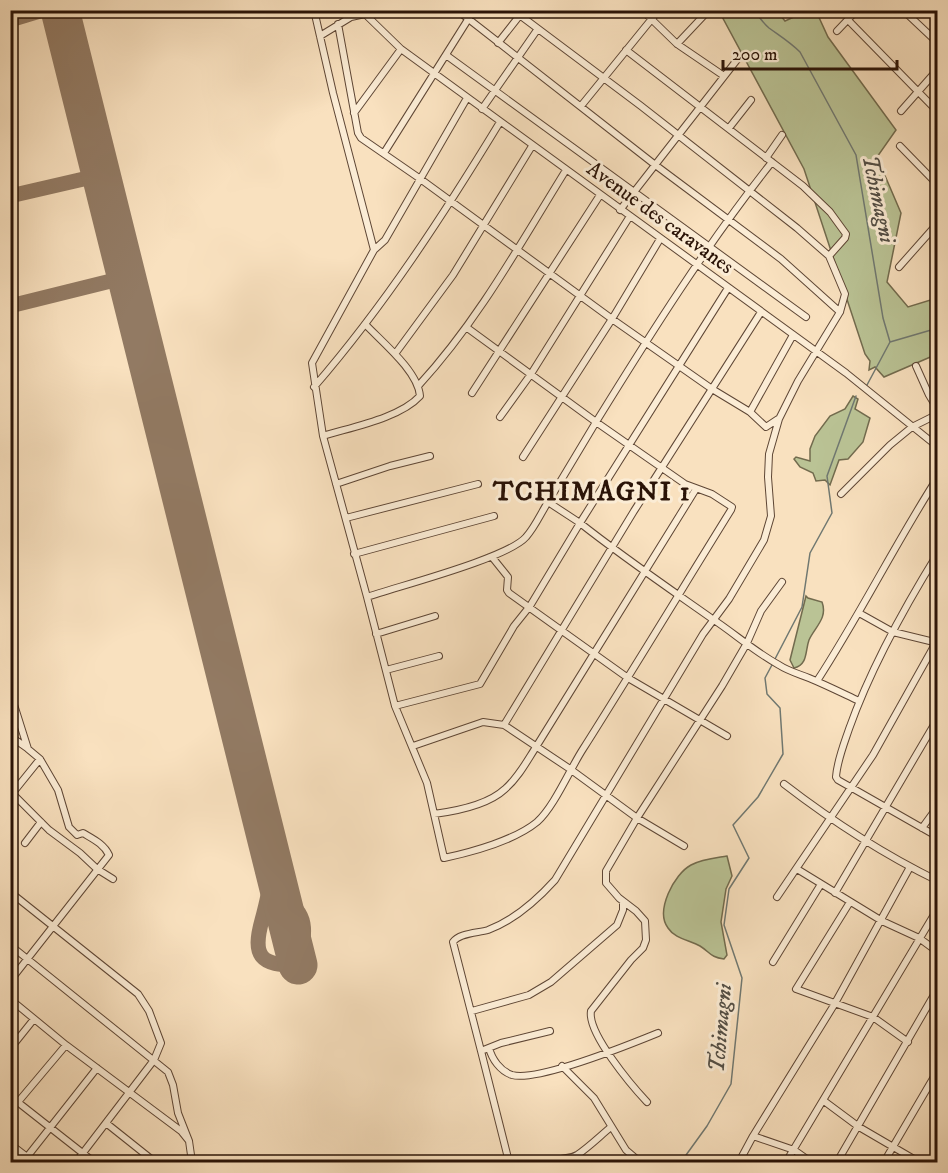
<svg xmlns="http://www.w3.org/2000/svg" width="948" height="1173" font-family="'IM FELL DW Pica',serif">
	<rect width="100%" height="100%" fill="#f9e1bf"/>
	<filter id="stains"><feTurbulence type="fractalNoise" baseFrequency=".00333" numOctaves="4"/><feColorMatrix values="0 0 0 0 .2 0 0 0 0 .09 0 0 0 0 .02 0 0 0 .5 -.17"/></filter>
	<radialGradient id="worn" r=".72"><stop offset=".6" stop-color="#630" stop-opacity="0"/><stop offset="1" stop-color="#630" stop-opacity=".3"/></radialGradient>
	<path fill="#bac395" stroke="#726b4e" stroke-width="1.5" d="M 719,11 L 777,11 L 785,21 L 807,11 L 816,11 L 828,37 L 896,130 L 877,157 L 901,213 L 887,282 L 908,307 L 937,298 L 938,354 L 935,355 L 884,377 L 875,367 L 869,370 L 870,361 L 865,354 L 804,169 Z
		M 853,396 L 858,399 L 855,409 L 870,418 L 863,442 L 848,459 L 839,460 L 830,485 L 825,480 L 816,481 L 813,473 L 800,467 L 794,459 L 796,457 L 810,461 L 810,449 L 815,436 L 830,416 L 845,409 Z
		M 806,596 L 808,598 L 822,602 C 828,618 815,627 809,640 C 805,651 808,665 794,668 L 790,660 Z
		M 727,856 L 732,876 L 726,889 L 721,922 L 727,955 L 724,959 C 710,957 711,953 700,946 C 690,940 675,939 668,928 C 655,911 674,874 691,865 C 702,859 715,858 727,856 Z"/>
	<g fill="none" stroke-linecap="round" stroke-linejoin="round">
		<path stroke="#707871" stroke-width="1.5" d="M 753,10 C 759,16 763,23 769,28 C 780,36 790,42 800,52 L 856,155 L 883,318 L 890,342 L 867,385
			M 890,342 L 938,328
			M 775,659 L 802,607 L 810,553 L 832,513 L 827,476 L 856,396
			M 681,1162 L 707,1126 L 731,1084 L 742,978 L 724,925 L 729,889 L 749,858 L 733,825 L 758,797 L 783,754 L 780,708 L 767,694 L 765,678 L 773,663"/>
		<path stroke="#927a63" stroke-width="15" d="M 10,20 L 43,10
			M 10,196 L 101,175
			M 10,306 L 127,277
			M 274,868 C 270,885 267,903 262,920 C 252,956 260,966 298,965 C 304,936 312,914 281,898"/>
		<path stroke="#927a63" stroke-width="39" d="M 60,10 L 298,965"/>
		<defs>
			<path id="street" d="M 314,10 L 333,93 L 374,250 L 312,363 L 323,436 L 367,597 C 399,586 508,558 526,537 C 535,527 541,513 548,502
				M 457,10 L 654,164 L 781,259 L 840,312
				M 513,10 L 641,106 L 797,228 L 829,256 L 845,294 L 840,312 L 798,381 L 779,419 L 769,454 L 768,477 L 771,516 L 764,540 L 729,599 L 703,634 L 555,880 C 536,901 515,920 488,930 C 478,933 459,933 453,942 L 481,1051 L 501,1043 L 550,1031
				M 642,10 L 677,44 L 724,76
				M 903,10 L 938,43
				M 365,14 L 401,49 L 846,373 L 938,447
				M 848,20 L 938,112
				M 338,24 L 358,133 L 361,138 L 419,178 L 612,319 L 712,389 L 750,412 L 766,427 L 778,419
				M 837,31 L 857,10
				M 320,36 L 351,17 L 365,14 L 370,10
				M 498,43 L 524,10
				M 677,44 L 709,10
				M 626,50 L 803,186 L 830,212 L 846,234 L 845,238 L 829,256
				M 446,55 L 806,317
				M 581,106 L 659,10
				M 482,109 L 537,30
				M 901,111 L 938,69
				M 354,113 L 401,49
				M 729,128 L 751,100
				M 900,146 L 938,185
				M 384,153 L 474,10
				M 766,158 L 782,135
				M 620,210 L 740,56
				M 374,250 L 385,240 L 467,98
				M 899,267 L 938,223
				M 728,288 L 580,523 L 548,502 L 596,422 L 685,484 L 712,494 L 732,507 L 731,510 C 682,589 633,670 583,749 C 570,769 554,807 537,822 C 515,840 472,852 444,858 L 427,783 L 395,706 L 480,684 L 514,626 L 530,606 L 580,523 C 623,557 667,587 711,618 C 734,633 755,652 779,665 C 788,671 799,674 809,678 C 826,685 842,693 859,701
				M 466,327 L 596,422 C 651,333 707,244 772,162
				M 395,354 L 453,275 L 532,146
				M 916,366 L 929,395 L 938,410
				M 419,385 C 478,321 520,244 566,170
				M 314,387 C 385,305 444,214 500,122
				M 472,393 L 600,195
				M 750,412 L 793,335
				M 500,417 L 531,374 L 630,216
				M 323,436 C 352,427 400,418 420,396 C 418,371 382,342 365,324
				M 523,457 L 612,319 L 660,239
				M 336,484 L 390,466 L 430,456
				M 841,494 L 890,445 L 912,427 L 938,414
				M 346,518 L 478,484
				M 938,553 C 904,608 871,667 849,729 C 844,744 837,761 836,777 L 838,780 L 938,837
				M 354,554 L 494,516
				M 492,557 L 508,577 L 507,590 L 509,593 L 628,678 L 727,736
				M 367,597 L 395,706
				M 859,613 L 893,632 L 938,643
				M 376,634 L 435,616
				M 386,670 L 439,656
				M 817,681 C 860,615 895,544 938,477
				M 10,692 L 28,749 L 40,759 L 58,790 L 69,827 L 77,835 L 83,833 C 93,839 104,844 109,855 L 10,981
				M 504,725 L 634,511 L 761,312
				M 10,736 L 27,748
				M 413,746 L 483,722 L 504,725 L 570,769 L 637,818 L 684,846
				M 784,784 C 832,821 883,854 938,881
				M 10,791 L 49,830 L 80,853 L 97,869 L 113,879
				M 11,795 L 40,759
				M 434,814 C 457,811 488,805 505,789 C 518,778 527,761 536,747 L 696,489
				M 922,828 L 938,806
				M 25,843 L 41,822
				M 797,869 L 882,921 L 919,938 L 938,952
				M 10,892 L 138,994 L 149,1011 L 161,1043 L 154,1060 L 76,1162
				M 835,893 L 938,718
				M 777,897 L 873,755 L 938,639
				M 850,902 L 796,989 L 873,1017 L 908,1042
				M 10,945 L 168,1072 L 173,1085 L 178,1113 L 189,1141
				M 773,962 L 821,884
				M 10,999 L 66,1045 L 181,1131 L 189,1141 L 192,1162
				M 472,1011 L 529,995 L 551,982 L 617,925 L 623,910 L 623,902
				M 489,1048 C 492,1059 500,1071 512,1075 C 537,1082 631,1044 658,1033
				M 10,1049 L 34,1019
				M 481,1051 L 509,1162
				M 562,1066 L 594,1098 L 626,1150 L 640,1162
				M 10,1096 L 94,1162
				M 824,1101 L 859,1127 L 919,1162
				M 18,1102 L 66,1045
				M 647,1102 C 632,1086 587,1033 591,1011 L 631,960 L 643,948 L 646,940 L 645,921 L 636,911 L 619,898 L 606,883 L 606,871 L 637,818 L 722,686 L 747,643 L 761,611 L 782,582
				M 106,1123 L 155,1162
				M 753,1136 L 794,1150 L 811,1162
				M 10,1144 L 27,1157
				M 23,1162 L 97,1068
				M 555,1162 C 562,1156 569,1160 577,1155 C 589,1147 600,1136 611,1127
				M 739,1162 L 753,1136 L 834,1005 L 910,867
				M 786,1162 L 938,908
				M 837,1162 L 938,988
				M 884,1162 L 938,1070
				M 933,1162 L 938,1154"/>
		</defs>
		<use href="#street" stroke="#5e4635" stroke-width="8"/>
		<use href="#street" stroke="#fbecd5" stroke-width="6"/>
	</g>
	<g text-anchor="middle" dominant-baseline="central" stroke-width="6" stroke-linejoin="round" paint-order="stroke">
		<g font-size="21" fill="#2a1307" stroke="#fbecd5">
			<text transform="translate(660 218) rotate(36)">Avenue des caravanes</text>
		</g>
		<g font-size="22" font-style="italic" fill="#534e45" stroke="#fbecd5">
			<text transform="translate(878 199) rotate(78)">Tchimagni</text>
			<text transform="translate(721 1028) rotate(-85)">Tchimagni</text>
		</g>
		<g font-size="27" font-weight="bold" letter-spacing="1.5" fill="#2a1307" stroke="#fbecd5">
			<text x="592" y="492">TCHIMAGNI 1</text>
		</g>
	</g>
	<rect width="948" height="1173" fill="none" stroke="#f9e1bf" stroke-width="36"/>
	<rect x="12" y="12" width="924" height="1149" fill="none" stroke="#2a1307" stroke-width="3"/>
	<rect x="18" y="18" width="912" height="1137" fill="none" stroke="#2a1307" stroke-width="1.5"/>
	<path d="M723 60v9h174v-9" fill="none" stroke="#2a1307" stroke-width="3"/>
	<text x="732" y="60" font-size="18" fill="#2a1307" stroke="#fbecd5" stroke-width="4.5" paint-order="stroke">200 m</text>
	<rect width="100%" height="100%" filter="url(#stains)"/>
	<rect width="100%" height="100%" fill="url(#worn)"/>
</svg>
